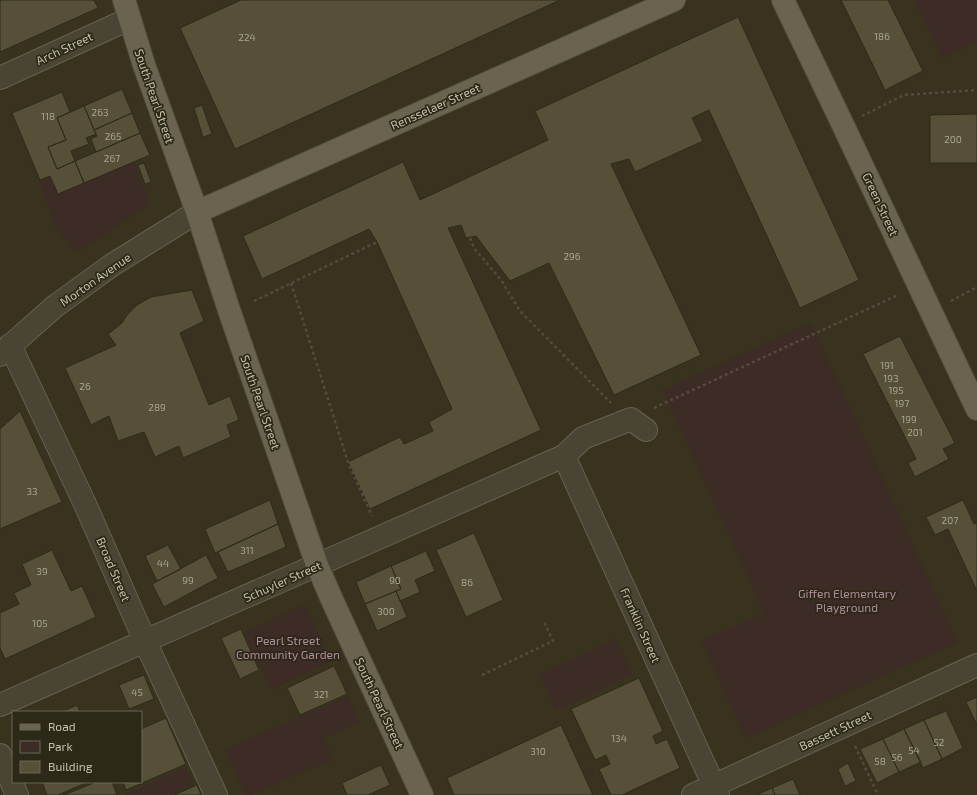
<svg xmlns="http://www.w3.org/2000/svg" width="977" height="795" font-family="'Exo 2',sans-serif">
	<rect width="100%" height="100%" fill="#38321f"/>
	<path fill="#3d2b25" d="M 915,0 L 977,0 L 977,41 L 942,58 Z
		M 134,162 L 150,204 L 76,252 L 54,224 L 40,180 L 50,176 L 58,194 Z
		M 811,323 L 957,642 L 746,738 L 702,641 L 765,613 L 663,390 Z
		M 305,604 L 331,661 L 272,689 L 245,633 Z
		M 616,639 L 632,673 L 556,710 L 540,675 Z
		M 348,696 L 359,722 L 323,738 L 332,759 L 251,795 L 246,795 L 226,750 Z
		M 185,768 L 193,784 L 169,795 L 126,795 Z"/>
	<path fill="#565038" stroke="#2f2b1a" d="M 0,0 L 94,0 L 98,8 L 0,52 Z
		M 241,0 L 558,0 L 558,1 L 235,149 L 180,28 Z
		M 841,0 L 888,0 L 923,71 L 885,90 Z
		M 738,17 L 859,280 L 800,308 L 709,110 L 692,118 L 703,141 L 635,172 L 629,159 L 611,164 L 701,355 L 614,395 L 549,263 L 510,281 L 476,236 L 466,238 L 461,225 L 448,228 L 541,430 L 370,509 L 348,462 L 400,437 L 404,444 L 433,431 L 429,422 L 452,409 L 377,242 L 369,229 L 262,279 L 243,236 L 403,162 L 420,200 L 548,140 L 535,111 Z
		M 122,89 L 132,113 L 94,130 L 84,106 Z
		M 62,92 L 70,112 L 57,118 L 66,140 L 48,147 L 57,169 L 75,161 L 84,183 L 58,194 L 50,176 L 40,180 L 12,113 Z
		M 202,105 L 212,134 L 203,137 L 194,108 Z
		M 84,106 L 96,134 L 86,138 L 89,144 L 71,151 L 75,161 L 57,169 L 48,147 L 66,140 L 57,118 Z
		M 132,113 L 140,133 L 96,152 L 91,139 L 97,136 L 94,130 Z
		M 977,114 L 977,163 L 930,163 L 930,115 Z
		M 140,133 L 150,155 L 84,183 L 75,161 Z
		M 144,163 L 151,182 L 145,184 L 138,165 Z
		M 192,290 L 204,321 L 180,333 L 209,405 L 230,396 L 239,420 L 227,425 L 231,437 L 183,458 L 179,446 L 155,457 L 144,432 L 118,441 L 109,416 L 91,425 L 65,368 L 116,345 L 108,334 L 122,323 L 127,315 L 137,305 L 151,297 Z
		M 900,336 L 955,443 L 943,449 L 949,459 L 915,477 L 908,463 L 916,459 L 863,354 Z
		M 20,411 L 62,502 L 0,529 L 0,429 Z
		M 270,500 L 278,524 L 215,553 L 205,529 Z
		M 963,500 L 974,524 L 977,523 L 977,591 L 948,529 L 935,535 L 926,517 Z
		M 278,524 L 286,547 L 228,572 L 218,552 Z
		M 474,533 L 503,600 L 466,617 L 436,550 Z
		M 168,545 L 181,569 L 157,581 L 145,556 Z
		M 52,550 L 71,591 L 82,586 L 96,617 L 5,659 L 0,648 L 0,613 L 19,604 L 14,593 L 31,585 L 22,564 Z
		M 426,551 L 435,571 L 415,580 L 420,592 L 400,601 L 396,591 L 401,589 L 391,566 Z
		M 206,555 L 218,578 L 164,607 L 152,584 Z
		M 391,566 L 401,589 L 365,604 L 356,582 Z
		M 396,591 L 407,617 L 377,631 L 365,604 Z
		M 241,629 L 259,670 L 240,679 L 221,638 Z
		M 334,666 L 347,694 L 300,715 L 287,688 Z
		M 144,675 L 154,699 L 129,709 L 119,685 Z
		M 639,678 L 663,731 L 653,736 L 656,744 L 667,739 L 680,768 L 622,795 L 611,795 L 599,769 L 610,764 L 606,755 L 595,760 L 571,709 Z
		M 977,697 L 977,725 L 966,702 Z
		M 77,705 L 80,712 L 61,712 Z
		M 946,711 L 963,748 L 942,759 L 924,720 Z
		M 166,718 L 186,764 L 126,790 L 123,782 L 141,782 L 141,729 Z
		M 924,720 L 942,759 L 923,768 L 904,729 Z
		M 561,725 L 593,795 L 454,795 L 447,778 Z
		M 904,729 L 921,762 L 899,772 L 883,739 Z
		M 883,739 L 899,772 L 877,783 L 860,749 Z
		M 848,763 L 856,781 L 845,786 L 838,769 Z
		M 381,765 L 390,785 L 368,795 L 347,795 L 342,783 Z
		M 793,779 L 800,795 L 775,795 L 772,788 Z
		M 42,782 L 88,782 L 58,795 L 47,795 Z
		M 96,782 L 112,782 L 117,795 L 64,795 Z
		M 197,785 L 201,795 L 174,795 Z
		M 772,788 L 775,795 L 756,795 Z"/>
	<g fill="none" stroke-linecap="round" stroke-linejoin="round">
		<defs>
			<path id="minor" d="M 0,78 L 129,19
				M 10,345 L 85,504 L 145,641 L 216,795
				M 0,355 L 54,307 L 112,265 L 197,212
				M 564,456 L 718,795
				M 0,705 L 564,456 L 583,438 L 631,419 L 646,430
				M 0,755 L 17,795
				M 693,795 L 977,665"/>
			<path id="major" d="M 124,0 L 144,65 L 197,212 L 229,310 L 317,565 L 333,602 L 422,795
				M 783,0 L 843,125 L 977,409
				M 197,212 L 674,0"/>
		</defs>
		<use href="#minor" stroke="#666250" stroke-width="24"/>
		<use href="#major" stroke="#524e3c" stroke-width="24"/>
		<path stroke="#594841" stroke-width="2.5" stroke-dasharray="3 3" stroke-linecap="butt" d="M 862,116 L 904,95 L 977,90
			M 470,238 L 474,248 L 501,280 L 520,311 L 611,403
			M 291,283 L 348,462 L 372,516
			M 254,301 L 377,242
			M 951,301 L 977,287
			M 654,408 L 898,295
			M 482,675 L 553,641 L 543,620
			M 855,746 L 878,795"/>
		<use href="#minor" stroke="#494433" stroke-width="22"/>
		<use href="#major" stroke="#696350" stroke-width="22"/>
	</g>
	<g text-anchor="middle" dominant-baseline="central" stroke-width="3.5" stroke-linejoin="round" paint-order="stroke">
		<g font-size="10" fill="#a9a590">
			<text x="882" y="36">186</text>
			<text x="247" y="37">224</text>
			<text x="100" y="112">263</text>
			<text x="48" y="116">118</text>
			<text x="113" y="136">265</text>
			<text x="953" y="139">200</text>
			<text x="112" y="158">267</text>
			<text x="572" y="256">296</text>
			<text x="887" y="365">191</text>
			<text x="891" y="378">193</text>
			<text x="85" y="386">26</text>
			<text x="896" y="390">195</text>
			<text x="902" y="403">197</text>
			<text x="157" y="407">289</text>
			<text x="909" y="419">199</text>
			<text x="915" y="432">201</text>
			<text x="32" y="491">33</text>
			<text x="950" y="520">207</text>
			<text x="247" y="550">311</text>
			<text x="163" y="563">44</text>
			<text x="42" y="571">39</text>
			<text x="188" y="580">99</text>
			<text x="395" y="580">90</text>
			<text x="467" y="582">86</text>
			<text x="386" y="611">300</text>
			<text x="40" y="623">105</text>
			<text x="137" y="692">45</text>
			<text x="321" y="694">321</text>
			<text x="619" y="738">134</text>
			<text x="939" y="742">52</text>
			<text x="914" y="750">54</text>
			<text x="538" y="751">310</text>
			<text x="897" y="757">56</text>
			<text x="880" y="761">58</text>
		</g>
		<g font-size="12" fill="#c5c1ad" stroke="#2d2918">
			<text transform="translate(64 48) rotate(-25)">Arch Street</text>
			<text transform="translate(155 96) rotate(71)">South Pearl Street</text>
			<text transform="translate(435 106) rotate(-24)">Rensselaer Street</text>
			<text transform="translate(881 204) rotate(65)">Green Street</text>
			<text transform="translate(95 279) rotate(-35)">Morton Avenue</text>
			<text transform="translate(261 402) rotate(71)">South Pearl Street</text>
			<text transform="translate(114 569) rotate(67)">Broad Street</text>
			<text transform="translate(282 581) rotate(-24)">Schuyler Street</text>
			<text transform="translate(641 625) rotate(66)">Franklin Street</text>
			<text transform="translate(380 703) rotate(65)">South Pearl Street</text>
			<text transform="translate(835 730) rotate(-25)">Bassett Street</text>
		</g>
		<g font-size="12" fill="#b18ba0" stroke="#2d2918">
			<text x="847" y="593">Giffen Elementary<tspan x="847" dy="14">Playground</tspan></text>
			<text x="288" y="640">Pearl Street<tspan x="288" dy="14">Community Garden</tspan></text>
		</g>
	</g>
	<rect x="12" y="711" width="130" height="72" fill="#2d2918" stroke="#6a6654"/>
	<rect x="20" y="724" width="20" height="6" fill="#696350" stroke="#6a6654"/>
	<text x="48" y="731" font-size="12" fill="#c5c1ad">Road</text>
	<rect x="20" y="741" width="20" height="12" fill="#3d2b25" stroke="#6a6654"/>
	<text x="48" y="751" font-size="12" fill="#c5c1ad">Park</text>
	<rect x="20" y="761" width="20" height="12" fill="#565038" stroke="#6a6654"/>
	<text x="48" y="771" font-size="12" fill="#c5c1ad">Building</text>
</svg>
